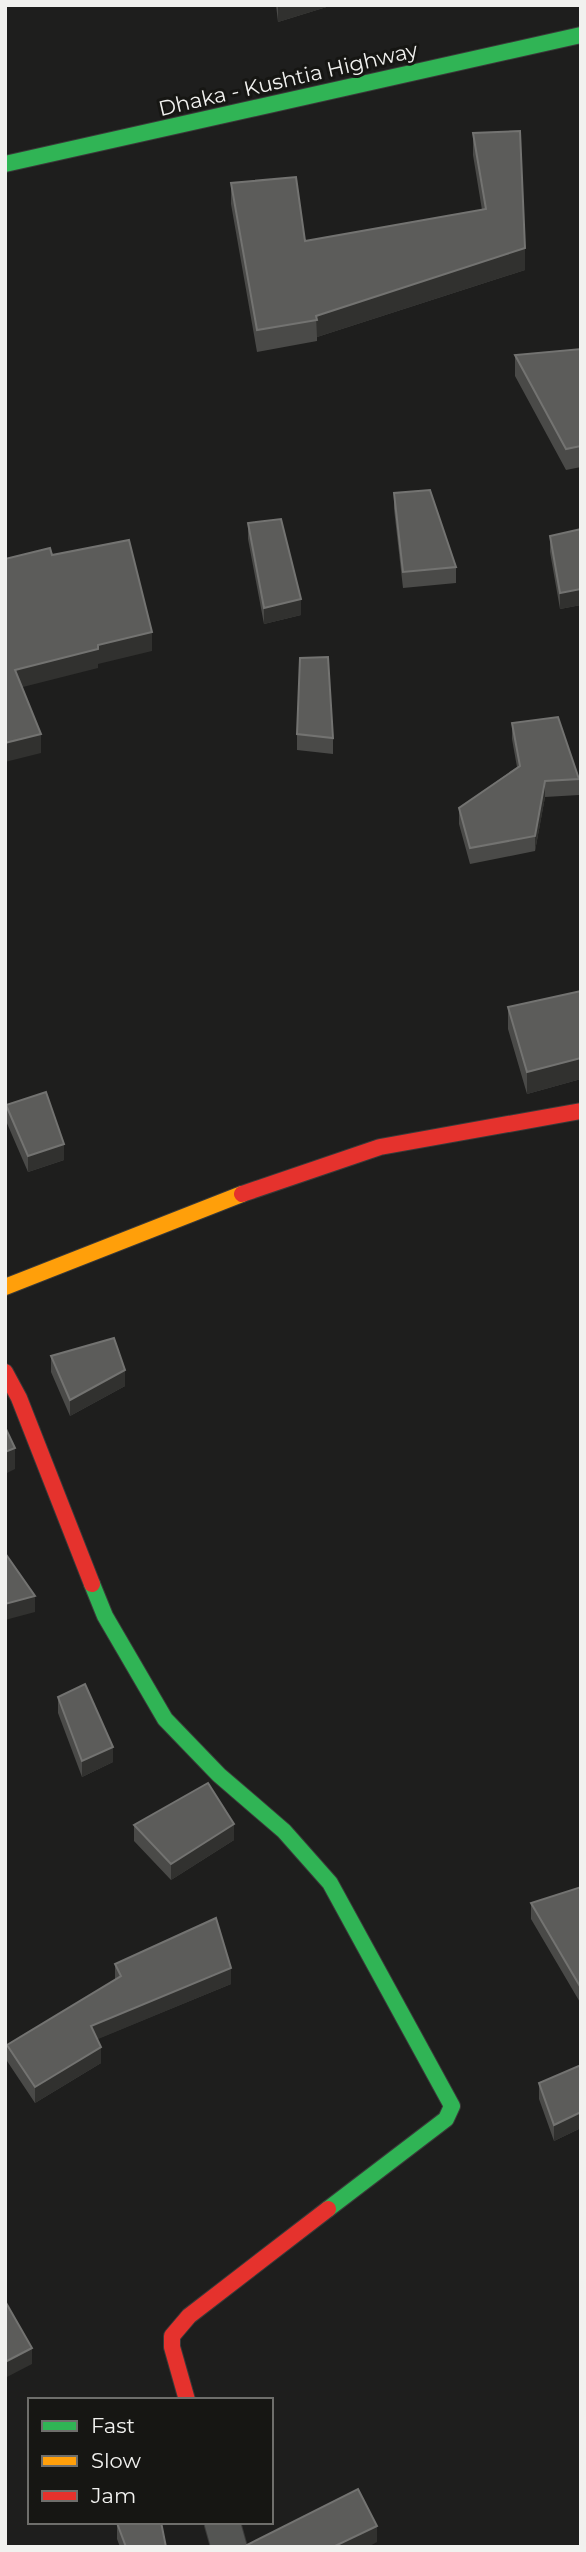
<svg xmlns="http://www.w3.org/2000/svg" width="586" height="2552" font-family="Montserrat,sans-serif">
	<rect width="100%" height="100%" fill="#1e1e1d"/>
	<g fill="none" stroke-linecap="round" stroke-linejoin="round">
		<defs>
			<path id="street" d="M 222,2522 L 229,2547"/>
			<path id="fast" d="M 5,164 L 581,35
				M 92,1584 L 105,1616 L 165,1719 L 219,1775 L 284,1831 L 330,1883 L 452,2106 L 446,2119 L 328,2209"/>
			<path id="slow" d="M 5,1287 L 242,1194"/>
			<path id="jam" d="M 242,1194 L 380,1147 L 581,1111
				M 5,1372 L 19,1398 L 92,1584
				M 187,2400 L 172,2347 L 172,2336 L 189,2316 L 328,2209"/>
		</defs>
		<use href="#street" stroke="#3a3a39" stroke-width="37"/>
		<use href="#fast" stroke="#3a3a39" stroke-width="18"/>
		<use href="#slow" stroke="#3a3a39" stroke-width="18"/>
		<use href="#jam" stroke="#3a3a39" stroke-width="18"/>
		<use href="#street" stroke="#545553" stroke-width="35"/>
		<use href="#fast" stroke="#30b455" stroke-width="16"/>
		<use href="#slow" stroke="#ff9f0a" stroke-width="16"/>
		<use href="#jam" stroke="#e5322d" stroke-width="16"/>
	</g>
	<path fill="#4a4a48" d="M 276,5 L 333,5 L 278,22 Z
		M 473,133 L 525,270 L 317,337 L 317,341 L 257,352 L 231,204 L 231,183 L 305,241 L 482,210 L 473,155 Z
		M 581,349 L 581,467 L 566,470 L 515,376 L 515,355 Z
		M 394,493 L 456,567 L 456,583 L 403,588 L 394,509 Z
		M 248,523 L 301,615 L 264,624 L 248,539 Z
		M 581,529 L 581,605 L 560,609 L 550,552 L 550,536 Z
		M 512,723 L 579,779 L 579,795 L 545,797 L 535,851 L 470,864 L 459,824 L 459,808 L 517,767 L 512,739 Z
		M 297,734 L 333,738 L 333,754 L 297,750 Z
		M 581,991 L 581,1079 L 527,1094 L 508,1029 L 508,1007 Z
		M 6,1105 L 64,1160 L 28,1172 L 6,1121 Z
		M 51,1356 L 125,1386 L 70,1416 L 51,1372 Z
		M 58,1697 L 113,1762 L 82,1777 L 58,1713 Z
		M 134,1825 L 234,1840 L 171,1880 L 134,1841 Z
		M 581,1887 L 581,2004 L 531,1919 L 531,1903 Z
		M 115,1964 L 231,1984 L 97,2039 L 101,2063 L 35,2103 L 7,2061 L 7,2045 L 115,1980 Z
		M 581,2065 L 581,2128 L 554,2141 L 539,2099 L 539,2083 Z
		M 117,2523 L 166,2547 L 120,2547 L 117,2539 Z"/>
	<path fill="#31312f" d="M 278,5 L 333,5 L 278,22 Z
		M 525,248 L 525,270 L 317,337 L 316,316 Z
		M 581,589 L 581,605 L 560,609 L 560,593 Z
		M 301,599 L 301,615 L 264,624 L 264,608 Z
		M 152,632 L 152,651 L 98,664 L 98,668 L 15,689 L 15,670 L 98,645 Z
		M 41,734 L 41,753 L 5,762 L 5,743 Z
		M 545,781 L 545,797 L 535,851 L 535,836 Z
		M 581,1058 L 581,1079 L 527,1094 L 527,1072 Z
		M 64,1144 L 64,1160 L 28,1172 L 28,1156 Z
		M 125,1370 L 125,1386 L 70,1416 L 70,1400 Z
		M 15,1448 L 15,1469 L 5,1474 L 5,1452 Z
		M 35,1596 L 35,1612 L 5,1620 L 5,1604 Z
		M 113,1747 L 113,1762 L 82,1777 L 82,1761 Z
		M 234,1824 L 234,1840 L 171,1880 L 171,1864 Z
		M 231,1968 L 231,1984 L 91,2042 L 91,2026 Z
		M 101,2047 L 101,2063 L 35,2103 L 35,2087 Z
		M 581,2112 L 581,2128 L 554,2141 L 554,2125 Z
		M 32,2348 L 32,2364 L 5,2378 L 5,2362 Z
		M 377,2526 L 377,2542 L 368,2547 L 333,2547 Z"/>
	<path fill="#5c5c5a" stroke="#737371" stroke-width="2" d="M 520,131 L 525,248 L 316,316 L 317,320 L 257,330 L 231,183 L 296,177 L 305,241 L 486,209 L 473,133 Z
		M 581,349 L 581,446 L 566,449 L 515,355 Z
		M 430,490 L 456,567 L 403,572 L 394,493 Z
		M 281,519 L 301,599 L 264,608 L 248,523 Z
		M 581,529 L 581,589 L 560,593 L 550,536 Z
		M 129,540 L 152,632 L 98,645 L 98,649 L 15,670 L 41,734 L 5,743 L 5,559 L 50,548 L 52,555 Z
		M 328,657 L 333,738 L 297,734 L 300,658 Z
		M 558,717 L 579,779 L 545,781 L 535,836 L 470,848 L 459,808 L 520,766 L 512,723 Z
		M 581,991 L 581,1058 L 527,1072 L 508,1007 Z
		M 46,1092 L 64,1144 L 28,1156 L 6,1105 Z
		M 114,1338 L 125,1370 L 70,1400 L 51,1356 Z
		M 5,1427 L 15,1448 L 5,1452 Z
		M 5,1553 L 35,1596 L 5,1604 Z
		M 85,1684 L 113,1747 L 82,1761 L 58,1697 Z
		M 208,1783 L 234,1824 L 171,1864 L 134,1825 Z
		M 581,1887 L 581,1988 L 531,1903 Z
		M 216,1918 L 231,1968 L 91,2026 L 101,2047 L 35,2087 L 7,2045 L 121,1976 L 115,1964 Z
		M 581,2065 L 581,2112 L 554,2125 L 539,2083 Z
		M 5,2301 L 32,2348 L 5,2362 Z
		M 358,2489 L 377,2526 L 333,2547 L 248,2547 L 247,2545 Z
		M 121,2522 L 161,2522 L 166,2547 L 126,2547 L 117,2523 Z"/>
	<g text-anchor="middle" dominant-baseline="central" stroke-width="6" stroke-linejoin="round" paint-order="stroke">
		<g font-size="21" fill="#f1f1ef" stroke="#161613">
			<text transform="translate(288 79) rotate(-13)">Dhaka - Kushtia Highway</text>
		</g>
	</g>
	<rect width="586" height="2552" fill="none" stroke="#f1f1ef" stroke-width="14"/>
	<rect x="28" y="2398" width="245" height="126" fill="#161613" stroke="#6e6e6b" stroke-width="2"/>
	<rect x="42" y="2421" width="35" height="10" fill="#30b455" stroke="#6e6e6b" stroke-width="2"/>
	<text x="91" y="2433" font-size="21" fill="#f1f1ef">Fast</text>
	<rect x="42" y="2456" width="35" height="10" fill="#ff9f0a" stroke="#6e6e6b" stroke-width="2"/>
	<text x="91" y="2468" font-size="21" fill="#f1f1ef">Slow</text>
	<rect x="42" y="2491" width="35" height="10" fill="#e5322d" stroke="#6e6e6b" stroke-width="2"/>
	<text x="91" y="2503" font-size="21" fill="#f1f1ef">Jam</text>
</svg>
